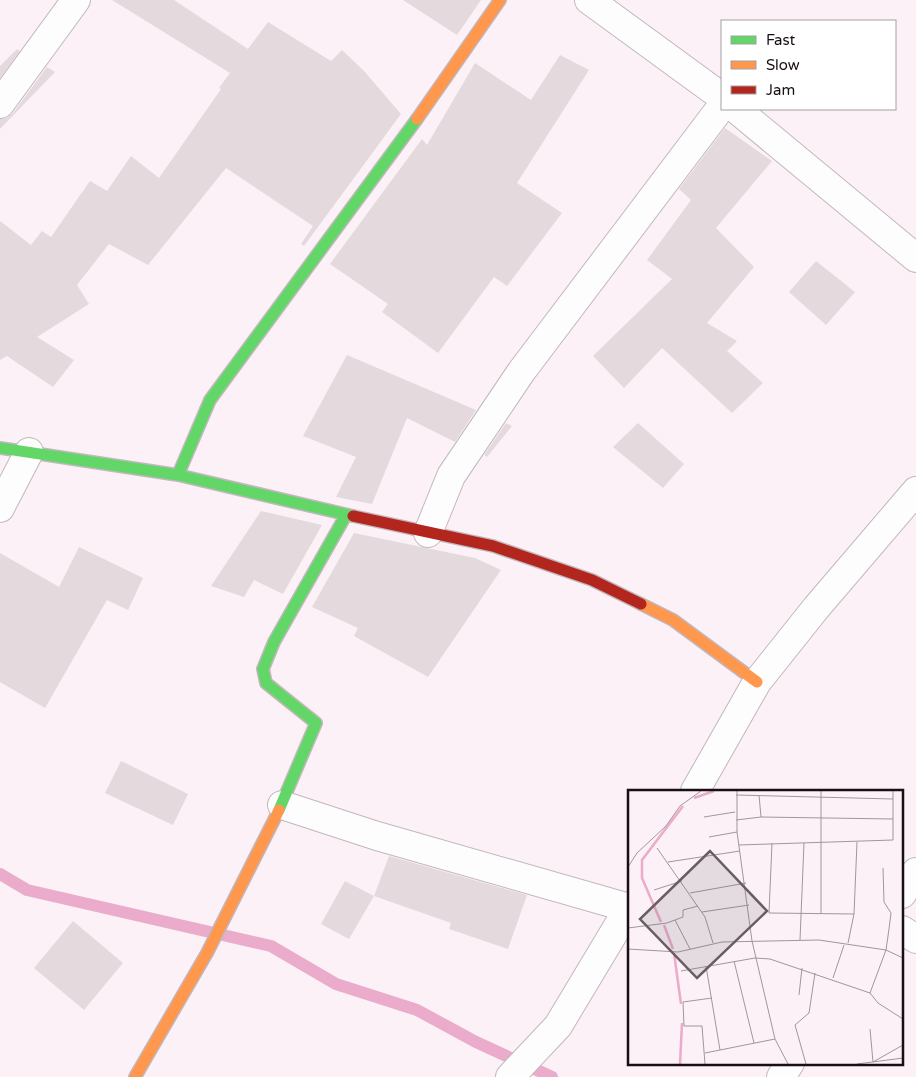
<svg xmlns="http://www.w3.org/2000/svg" width="916" height="1077" font-family="'Varela Round',sans-serif">
	<rect width="100%" height="100%" fill="#fbf1f6"/>
	<g fill="none" stroke-linecap="round" stroke-linejoin="round">
		<path stroke="#ebabca" stroke-width="12" d="M 0,874 L 27,890 L 271,946 L 336,984 L 417,1010 L 476,1042 L 552,1077"/>
	</g>
	<path fill="#e4dade" d="M 112,0 L 174,0 L 248,49 L 268,22 L 331,61 L 342,50 L 364,71 L 401,114 L 304,246 L 301,244 L 313,226 L 226,168 L 148,265 L 109,244 L 77,285 L 89,304 L 37,337 L 74,360 L 53,387 L 7,356 L 0,360 L 0,221 L 31,245 L 42,231 L 51,237 L 90,181 L 107,191 L 131,156 L 159,178 L 221,89 L 219,88 L 230,73 Z
		M 403,0 L 481,0 L 457,35 Z
		M 17,49 L 20,51 L 0,78 L 0,66 Z
		M 560,55 L 589,70 L 517,183 L 562,213 L 507,286 L 494,277 L 438,353 L 382,312 L 388,304 L 330,264 L 422,139 L 427,145 L 475,63 L 531,100 Z
		M 47,67 L 55,72 L 0,129 L 0,119 L 7,118 L 13,113 Z
		M 725,128 L 772,161 L 716,228 L 754,267 L 707,323 L 737,341 L 727,351 L 763,383 L 732,413 L 662,348 L 624,388 L 593,356 L 672,279 L 647,260 L 691,200 L 679,189 Z
		M 816,261 L 855,292 L 826,325 L 789,292 Z
		M 347,355 L 476,410 L 455,442 L 407,418 L 372,504 L 336,497 L 356,457 L 303,436 Z
		M 506,423 L 512,426 L 487,457 L 484,455 Z
		M 638,423 L 684,464 L 663,488 L 613,447 Z
		M 261,511 L 322,525 L 283,594 L 254,580 L 244,597 L 211,586 Z
		M 354,533 L 475,558 L 501,570 L 428,677 L 354,636 L 358,628 L 312,607 Z
		M 79,547 L 143,578 L 128,610 L 107,600 L 45,708 L 0,682 L 0,553 L 59,587 Z
		M 121,761 L 188,794 L 173,825 L 105,793 Z
		M 389,856 L 527,895 L 508,949 L 449,929 L 451,923 L 374,896 Z
		M 345,881 L 374,896 L 349,939 L 321,924 Z
		M 73,921 L 123,963 L 84,1010 L 34,968 Z"/>
	<g fill="none" stroke-linecap="round" stroke-linejoin="round">
		<defs>
			<path id="street" d="M 589,0 L 722,97
				M 0,104 L 76,0
				M 736,109 L 916,258
				M 0,508 L 29,452
				M 428,533 L 451,476 L 521,372 L 722,106
				M 695,791 L 757,682 L 816,608 L 916,491
				M 282,805 L 377,836 L 629,908
				M 902,894 L 916,872
				M 902,930 L 916,939
				M 510,1077 L 558,1026 L 630,906
				M 781,1077 L 790,1063"/>
			<path id="fast" d="M 0,448 L 178,475 L 353,516
				M 178,475 L 210,400 L 417,119
				M 279,810 L 316,723 L 266,683 L 263,669 L 274,642 L 346,515"/>
			<path id="slow" d="M 417,119 L 500,0
				M 641,604 L 673,620 L 757,682
				M 135,1077 L 207,953 L 279,810"/>
			<path id="jam" d="M 353,516 L 493,546 L 592,580 L 641,604"/>
		</defs>
		<use href="#street" stroke="#c1b7bc" stroke-width="30"/>
		<use href="#fast" stroke="#c1b7bc" stroke-width="14"/>
		<use href="#slow" stroke="#c1b7bc" stroke-width="14"/>
		<use href="#jam" stroke="#c1b7bc" stroke-width="14"/>
		<use href="#street" stroke="#fefdfe" stroke-width="28"/>
		<use href="#fast" stroke="#63d668" stroke-width="11"/>
		<use href="#slow" stroke="#ff974d" stroke-width="11"/>
		<use href="#jam" stroke="#b3261e" stroke-width="11"/>
	</g>
	<g transform="translate(628 790)">
		<rect width="275" height="275" fill="#fbf1f6"/>
		<path fill="none" stroke="#ebabca" stroke-width="2.5" d="M 66,8 L 86,1M 33,132 L 14,88 L 14,70 L 55,16M 36,135 L 45,159M 46,163 L 53,214M 52,274 L 54,233"/>
		<path fill="none" stroke="#a0969b" stroke-width="1" d="M 109,1 L 109,42 L 124,151 L 147,249 L 160,274M 193,1 L 193,124M 108,5 L 265,9M 76,27 L 107,22M 133,27 L 265,29M 108,30 L 133,27 L 131,5M 81,47 L 109,42M 144,53 L 141,123 L 226,124M 111,55 L 265,50 L 265,1M 29,58 L 77,127 L 85,153M 40,72 L 112,61M 0,77 L 9,63 L 38,36 L 52,16 L 73,1M 26,100 L 54,91M 62,103 L 118,93M 74,122 L 121,115M 47,130 L 62,159M 0,138 L 39,133 L 55,127 L 55,120 L 70,116M 172,150 L 176,53M 220,153 L 226,124 L 229,52M 0,159 L 50,162 L 94,152 L 191,150 L 258,160 L 275,168M 106,171 L 126,253M 78,176 L 92,260M 53,181 L 127,168 L 142,169 L 242,203 L 250,213 L 275,229M 205,188 L 216,155M 242,203 L 258,160 L 261,139 L 263,123 L 256,112 L 255,78M 171,205 L 174,178M 242,239 L 245,272 L 275,255M 77,263 L 147,249M 77,274 L 74,236 L 56,236 L 55,212 L 84,208M 178,274 L 167,235 L 181,223 L 187,183M 229,274 L 275,268"/>
		<path fill="#675d62" fill-opacity="0.15" stroke="#675d62" stroke-width="2.5" d="M 82,61 L 139,121 L 69,188 L 12,129 Z"/>
		<rect width="275" height="275" fill="none" stroke="#180e13" stroke-width="2.5"/>
	</g>
	<rect x="721" y="20" width="175" height="90" fill="#ffffff" stroke="#a39fa1"/>
	<rect x="731" y="36" width="25" height="8" fill="#63d668" stroke="#a39fa1"/>
	<text x="766" y="45" font-size="15" fill="#180e13">Fast</text>
	<rect x="731" y="61" width="25" height="8" fill="#ff974d" stroke="#a39fa1"/>
	<text x="766" y="70" font-size="15" fill="#180e13">Slow</text>
	<rect x="731" y="86" width="25" height="8" fill="#b3261e" stroke="#a39fa1"/>
	<text x="766" y="95" font-size="15" fill="#180e13">Jam</text>
</svg>
